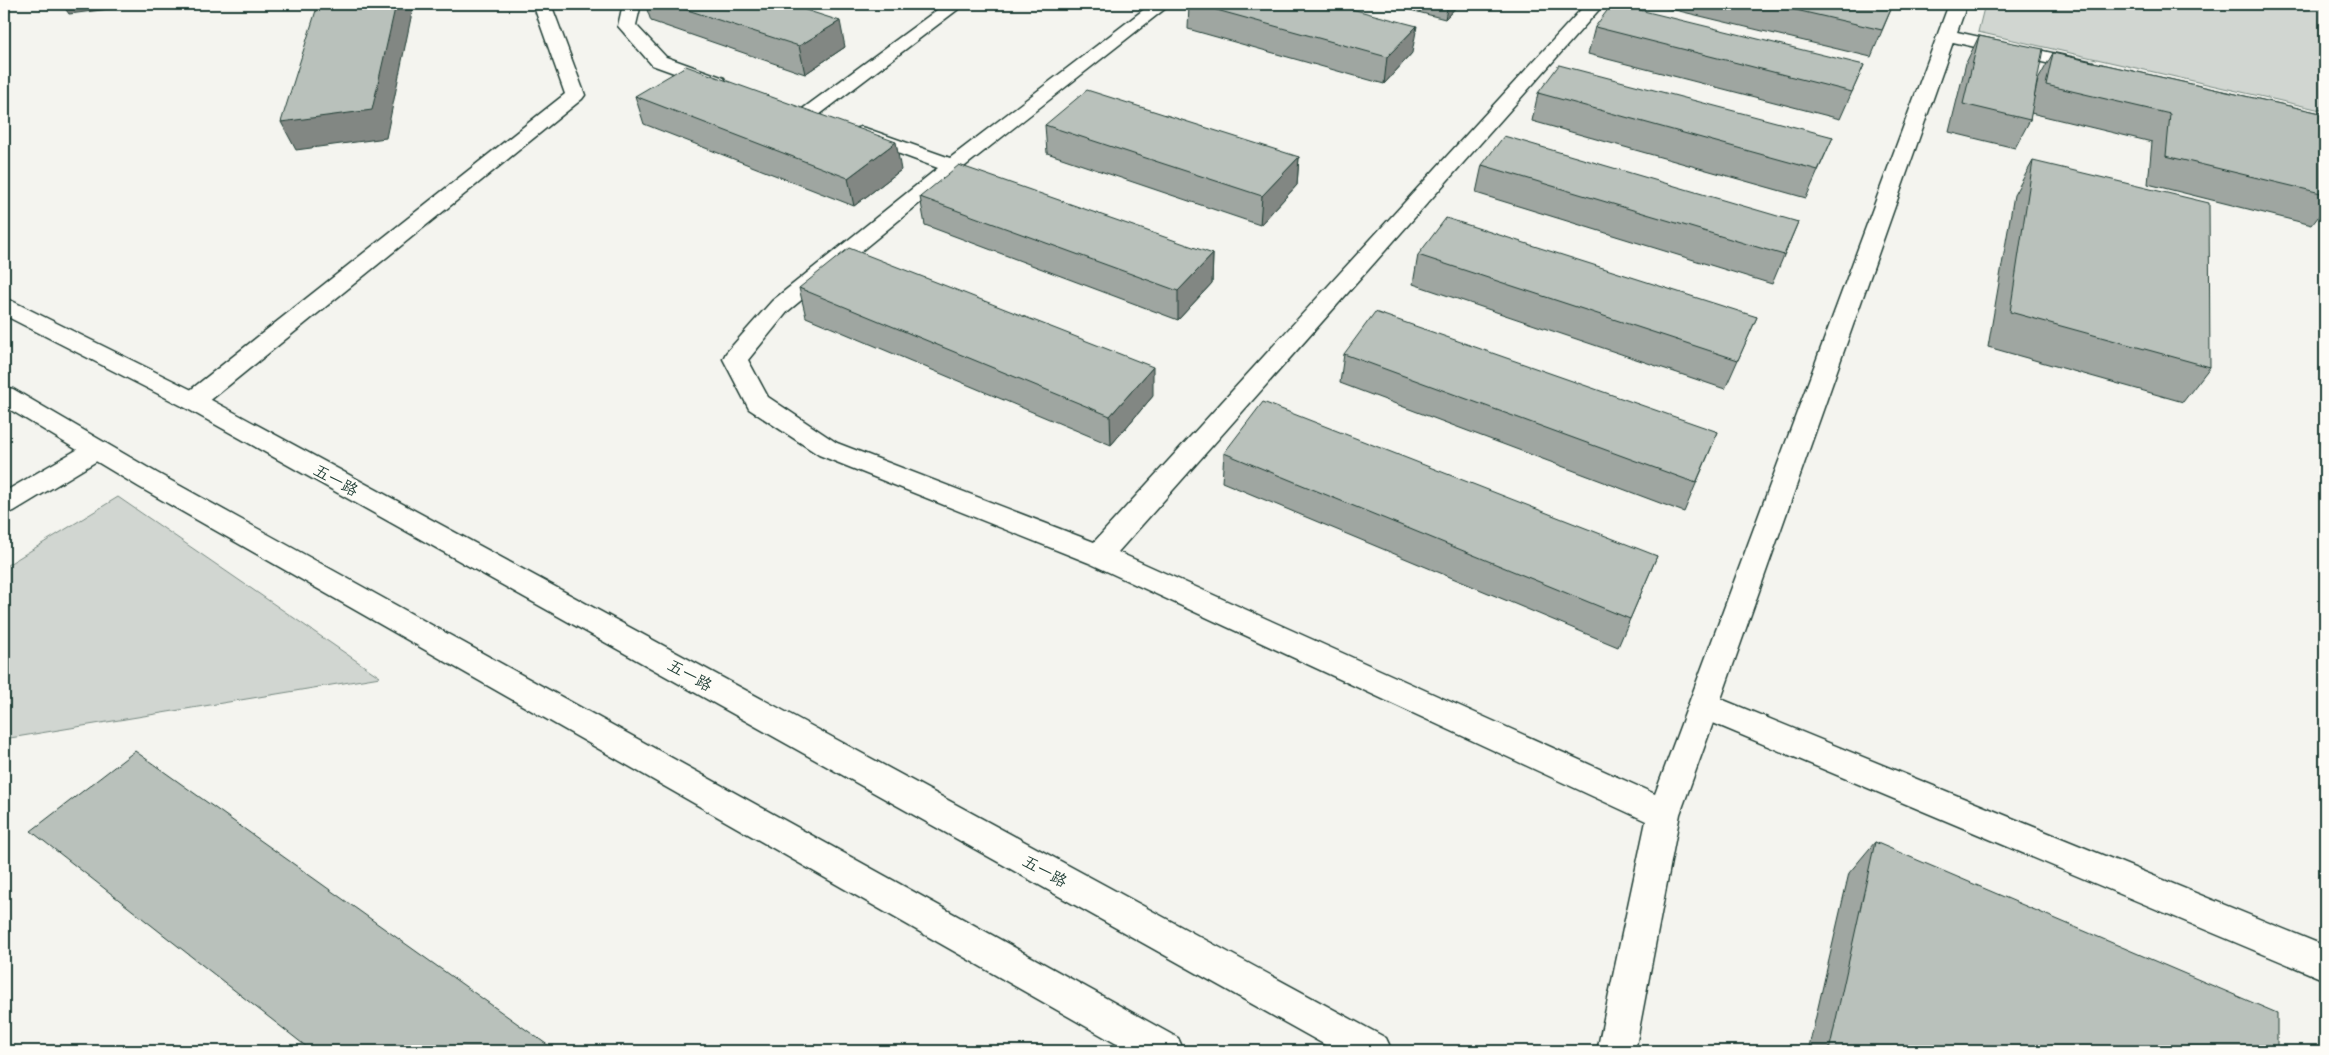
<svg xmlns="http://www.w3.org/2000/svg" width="2329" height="1055" font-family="Sriracha,'LXGW WenKai TC',sans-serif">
	<rect width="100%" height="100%" fill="#f4f4ef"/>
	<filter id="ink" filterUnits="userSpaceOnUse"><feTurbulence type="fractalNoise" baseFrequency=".02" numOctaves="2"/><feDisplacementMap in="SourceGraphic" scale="10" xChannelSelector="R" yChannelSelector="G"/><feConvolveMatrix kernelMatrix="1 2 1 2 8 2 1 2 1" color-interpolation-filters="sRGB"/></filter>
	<g filter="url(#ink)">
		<path fill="#d1d6d1" stroke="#788a82" d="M 1985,4 L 2325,4 L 2325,111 L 1978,32 Z
			M 118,497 L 380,677 L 4,739 L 4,567 Z"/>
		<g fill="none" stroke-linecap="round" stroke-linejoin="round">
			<defs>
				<path id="minor" d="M 533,4 L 551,4 L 585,95 L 582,99 L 202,407 L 193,409 L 184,407 L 180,401 L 184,395 L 565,94 Z
					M 623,4 L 641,4 L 636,25 L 666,57 L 724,78 L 726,82 L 724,86 L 717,88 L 710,86 L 652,65 L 618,26 Z
					M 945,4 L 965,4 L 815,118 L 808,120 L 801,118 L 798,114 L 801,110 Z
					M 1151,4 L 1171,4 L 960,170 L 788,311 L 748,360 L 768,397 L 837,443 L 1094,542 L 1586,4 L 1604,4 L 1118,552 L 1655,794 L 1949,4 L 1967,4 L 1957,32 L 2093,62 L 2095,66 L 2093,70 L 2086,72 L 1953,42 L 1721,699 L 2325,946 L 2325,980 L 1713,723 L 1680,814 L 1635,1051 L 1597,1051 L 1646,821 L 1089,563 L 819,455 L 749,409 L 723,359 L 726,353 L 772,301 L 938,168 L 854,137 L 851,133 L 854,129 L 861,127 L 868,129 L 950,158 Z
					M 96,441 L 105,444 L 109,450 L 105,456 L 14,511 L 4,514 L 4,492 L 87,444 Z"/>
				<path id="secondary" d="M 4,299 L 12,301 L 202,395 L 1386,1038 L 1392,1051 L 1336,1051 L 184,407 L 4,315 Z
					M 4,387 L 13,389 L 157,473 L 1178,1038 L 1184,1051 L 1129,1051 L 139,487 L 4,406 Z"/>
			</defs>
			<use href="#minor" stroke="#1f3d34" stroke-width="3"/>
			<use href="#secondary" stroke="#1f3d34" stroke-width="3"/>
			<use href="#minor" fill="#fdfcf7" fill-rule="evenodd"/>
			<use href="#secondary" fill="#fdfcf7" fill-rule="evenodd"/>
		</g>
		<path fill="#9fa6a1" stroke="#1f3d34" d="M 645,4 L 787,4 L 845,47 L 805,74 L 651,21 Z
			M 1189,4 L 1332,4 L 1412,53 L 1384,84 L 1188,29 Z
			M 1387,4 L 1459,4 L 1445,19 Z
			M 1650,4 L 1880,4 L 1892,7 L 1871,57 Z
			M 1595,27 L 1864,65 L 1840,119 L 1588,54 Z
			M 1979,36 L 2034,97 L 2038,80 L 2053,53 L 2325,114 L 2325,208 L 2312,225 L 2148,184 L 2152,142 L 2031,113 L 2030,120 L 2015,148 L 1949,132 L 1966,63 Z
			M 1538,93 L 1833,137 L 1806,198 L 1532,121 Z
			M 635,96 L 901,170 L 854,206 L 644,124 Z
			M 1045,125 L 1299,157 L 1297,185 L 1260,225 L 1047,153 Z
			M 2033,161 L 2210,367 L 2183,402 L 1988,347 L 2014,195 Z
			M 1482,165 L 1798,222 L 1772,284 L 1476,193 Z
			M 920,197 L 1213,254 L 1212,283 L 1178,320 L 925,225 Z
			M 1418,255 L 1757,317 L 1725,389 L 1413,284 Z
			M 799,288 L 1153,396 L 1111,445 L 806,317 Z
			M 1344,354 L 1718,432 L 1684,512 L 1340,383 Z
			M 1224,453 L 1657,556 L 1618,647 L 1222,482 Z
			M 1875,842 L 2277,1051 L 1808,1051 L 1849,873 Z"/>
		<path fill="#828783" stroke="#1f3d34" d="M 62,4 L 142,4 L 142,5 L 69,14 Z
			M 396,4 L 411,4 L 413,8 L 386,138 L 296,150 L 281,122 Z
			M 1448,4 L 1459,4 L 1445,19 Z
			M 840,21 L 845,47 L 805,74 L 799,46 Z
			M 1417,26 L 1412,53 L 1384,84 L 1387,57 Z
			M 896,142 L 901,170 L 854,206 L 848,178 Z
			M 1299,157 L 1297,185 L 1260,225 L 1262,196 Z
			M 1213,254 L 1212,283 L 1178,320 L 1178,291 Z
			M 1153,367 L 1153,396 L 1111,445 L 1110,416 Z"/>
		<path fill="#b9c1bb" stroke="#1f3d34" d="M 318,4 L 396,4 L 372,110 L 281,122 Z
			M 669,4 L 787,4 L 840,21 L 799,46 Z
			M 1195,4 L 1332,4 L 1417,26 L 1387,57 Z
			M 1612,4 L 1615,4 L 1864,65 L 1852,92 L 1595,27 Z
			M 1770,4 L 1880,4 L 1892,7 L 1882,30 Z
			M 1979,36 L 2043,49 L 2030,120 L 1963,104 Z
			M 2053,53 L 2325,114 L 2325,194 L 2166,156 L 2170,114 L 2046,85 Z
			M 1559,65 L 1833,137 L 1818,170 L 1538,93 Z
			M 686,66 L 896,142 L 848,178 L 635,96 Z
			M 1087,90 L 1299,157 L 1262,196 L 1045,125 Z
			M 1504,136 L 1798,222 L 1784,255 L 1482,165 Z
			M 2033,161 L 2209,203 L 2210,367 L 2010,312 Z
			M 959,165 L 1213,254 L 1178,291 L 920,197 Z
			M 1446,218 L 1757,317 L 1738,360 L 1418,255 Z
			M 849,248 L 1153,367 L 1110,416 L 799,288 Z
			M 1375,312 L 1718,432 L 1696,483 L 1344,354 Z
			M 1263,402 L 1657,556 L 1630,619 L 1224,453 Z
			M 135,751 L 556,1051 L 312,1051 L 31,831 Z
			M 1875,842 L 2277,1013 L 2277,1051 L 1829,1051 Z"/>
	</g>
	<g text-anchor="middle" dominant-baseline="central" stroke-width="4.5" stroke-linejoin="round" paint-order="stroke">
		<g font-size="16" fill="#1f3d34" stroke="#fdfcf7">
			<text transform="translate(336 480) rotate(29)">五一路</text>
			<text transform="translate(690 675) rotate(29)">五一路</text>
			<text transform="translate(1045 871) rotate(29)">五一路</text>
		</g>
	</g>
	<rect width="2329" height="1055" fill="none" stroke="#fdfcf7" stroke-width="20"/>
	<rect x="10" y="10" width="2309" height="1035" fill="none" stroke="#1f3d34" stroke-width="2" filter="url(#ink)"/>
</svg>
